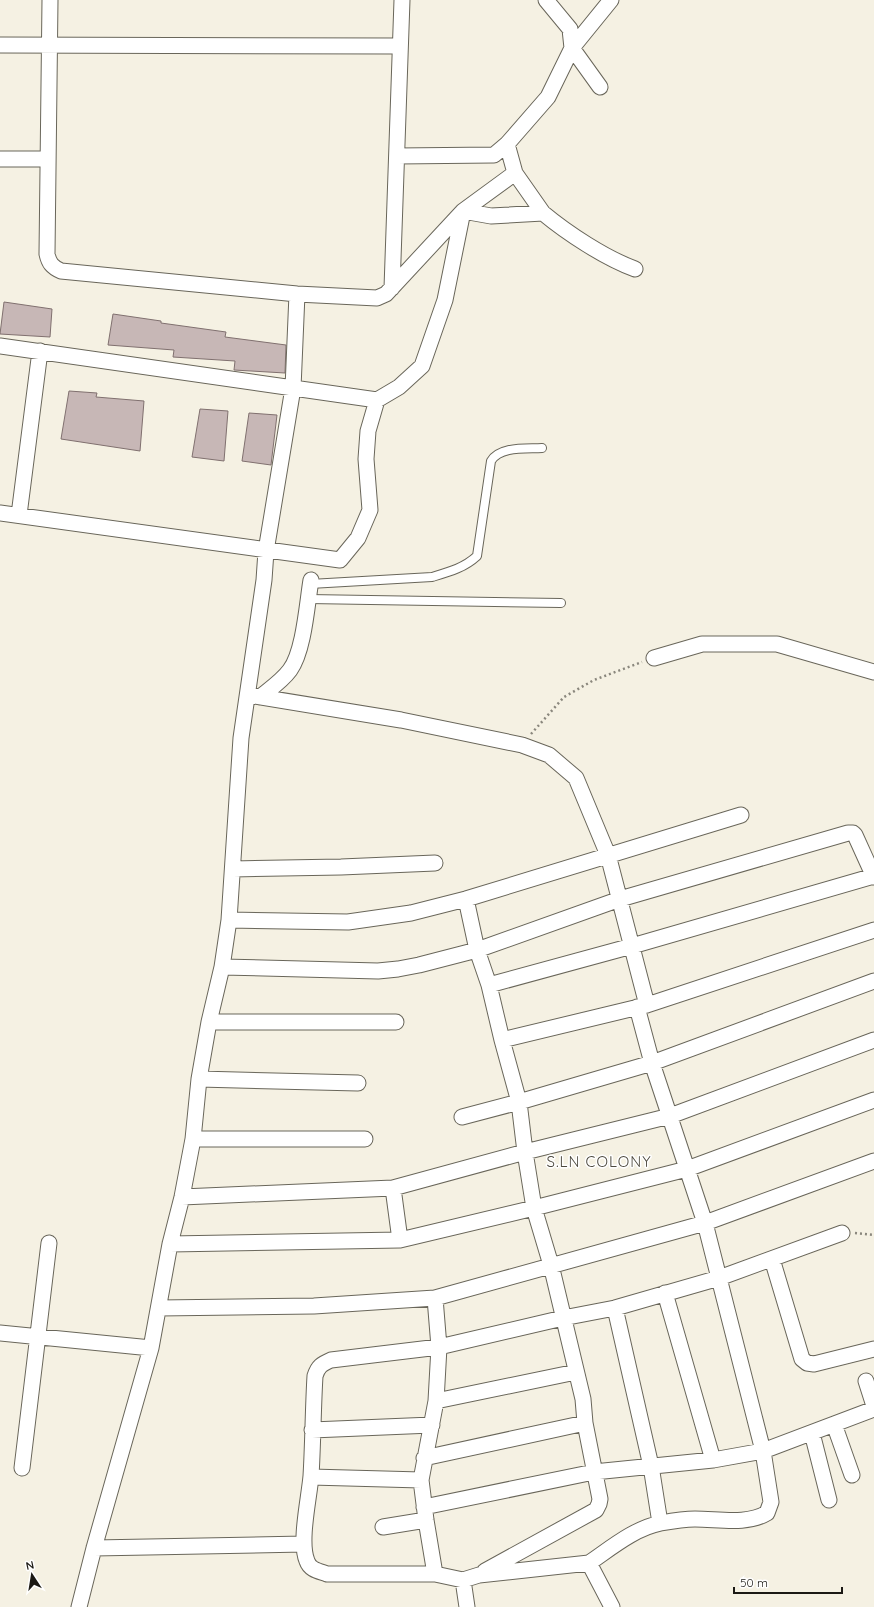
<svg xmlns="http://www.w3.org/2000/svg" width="874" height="1607" font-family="Quicksand,sans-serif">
	<rect width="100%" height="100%" fill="#f5f1e3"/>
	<path fill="#c7b7b6" stroke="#80706f" d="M 4,302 L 52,309 L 50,337 L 0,334 Z
		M 113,314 L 161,321 L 161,323 L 226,332 L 225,337 L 286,345 L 285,373 L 234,370 L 235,361 L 173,357 L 174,350 L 108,345 Z
		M 69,391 L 97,393 L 96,397 L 144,401 L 140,451 L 61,439 Z
		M 200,409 L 228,411 L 224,461 L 192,457 Z
		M 249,413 L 277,415 L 271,465 L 242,461 Z"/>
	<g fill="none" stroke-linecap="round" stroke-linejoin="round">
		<defs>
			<path id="lane" d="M 310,584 L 432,577 C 449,572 464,568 477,556 L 491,461 C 500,446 526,449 542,448
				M 308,599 L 561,603"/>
			<path id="street" d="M 50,0 L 47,254 C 49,263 52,267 61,271 L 297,294 L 377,298 L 386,294 L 463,211 L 515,173 L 507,144
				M 546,0 L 570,29 L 572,48 L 600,87
				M 0,45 L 400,46
				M 397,156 L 494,155 L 507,144 L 548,97 L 572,48 L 611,0
				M 0,159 L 47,159
				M 515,173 L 543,213
				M 392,288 L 402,0
				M 0,346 L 377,400
				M 0,513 L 340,560 L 358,538 L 370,510 L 366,459 L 368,431 L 377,400 L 399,387 L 422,366 L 445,300 L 463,211 L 491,216 L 543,213 C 567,233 605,258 635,269
				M 19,515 L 40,351
				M 654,658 L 702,644 L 777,644 L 874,672
				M 248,695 L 401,720 L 522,745 L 549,755 L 576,778 L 608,855 L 647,1005
				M 260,697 C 270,689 282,681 290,670 C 304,651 307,604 311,580
				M 233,869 L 341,867 L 435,863
				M 466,899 L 477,950 L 489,985 L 502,1040 L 519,1102 L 525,1152 L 534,1208 L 551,1265 L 583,1399 L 585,1423 L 600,1499 L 599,1504 L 596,1510 L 485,1571
				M 229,920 L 348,922 L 411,913 L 466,899 L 741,815
				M 222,967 L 378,971 L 398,969 L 419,965 L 477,950 L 620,899 L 848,833 L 853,833 L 855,835 L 874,877
				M 489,985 L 632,946 L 874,876
				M 209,1022 L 396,1022
				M 502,1040 L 647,1005 L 874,930
				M 199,1079 L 358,1083
				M 462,1117 L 519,1102 L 652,1063 L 874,981
				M 193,1139 L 365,1139
				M 393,1188 L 400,1240
				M 182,1197 L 393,1188 L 525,1152 L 670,1116 L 874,1040
				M 170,1244 L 400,1240 L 534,1208 L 687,1169 L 874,1100
				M 772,1259 L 802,1359 L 807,1363 L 814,1364 L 874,1349
				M 665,1293 L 713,1460
				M 435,1298 L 439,1347 L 436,1401 L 421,1480 L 426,1520 L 435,1574
				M 159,1308 L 314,1306 L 435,1298 L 705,1223 L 874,1161
				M 615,1308 L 651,1466 L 660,1523
				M 0,1333 L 151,1348
				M 866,1381 L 874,1406
				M 436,1401 L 576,1372
				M 834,1424 L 852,1475
				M 312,1430 L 432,1425
				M 812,1433 L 829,1500
				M 424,1458 L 585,1423
				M 22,1468 L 49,1243
				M 311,1477 L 421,1480
				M 424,1507 L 594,1472 L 713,1460 L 763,1451 L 874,1409
				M 383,1527 L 426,1520
				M 94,1548 L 304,1544
				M 589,1563 C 611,1548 635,1528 661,1523 C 672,1521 684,1519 695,1519 C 719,1519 747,1525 767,1513 L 771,1502 L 763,1451 L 705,1223 L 652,1063 L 637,1007
				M 463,1580 L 467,1607
				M 79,1607 L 94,1548 L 151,1348 L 170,1244 L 182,1197 L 193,1139 L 199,1079 L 209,1022 L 222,967 L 229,920 L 241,738 L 264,580 L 266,551 L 293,388 L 297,294
				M 612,1607 L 589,1563 L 479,1575 L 463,1580 L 435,1574 L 327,1574 C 319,1571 310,1570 307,1561 C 299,1542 309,1499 311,1476 C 313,1443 313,1409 315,1376 C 318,1366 322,1364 331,1360 L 439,1347 L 563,1318 L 615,1308 L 719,1278 L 842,1233"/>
		</defs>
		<use href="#lane" stroke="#69665a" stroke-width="10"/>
		<use href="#street" stroke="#69665a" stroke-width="17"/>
		<path stroke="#8a877d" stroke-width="2.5" stroke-dasharray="2 3" stroke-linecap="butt" d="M 531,734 L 564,697 L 594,680 L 642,662
			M 855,1233 L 874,1235"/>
		<use href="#lane" stroke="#fff" stroke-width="8"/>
		<use href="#street" stroke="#fff" stroke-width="15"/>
	</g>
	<g text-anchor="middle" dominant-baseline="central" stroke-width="3" stroke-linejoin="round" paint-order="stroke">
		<g font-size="15" letter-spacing="1" fill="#4d493e" stroke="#fff">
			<text x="599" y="1161">S.LN COLONY</text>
		</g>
	</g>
	<g transform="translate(32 1575) rotate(348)" stroke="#ffffff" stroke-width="3" paint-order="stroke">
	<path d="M0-3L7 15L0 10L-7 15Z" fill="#1b1914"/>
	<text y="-6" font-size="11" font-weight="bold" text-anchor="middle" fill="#1b1914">N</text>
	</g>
	<path d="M734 1587v6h108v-6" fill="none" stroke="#1b1914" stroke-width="2"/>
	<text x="740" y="1587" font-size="12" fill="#1b1914" stroke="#ffffff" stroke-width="3" paint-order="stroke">50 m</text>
</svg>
